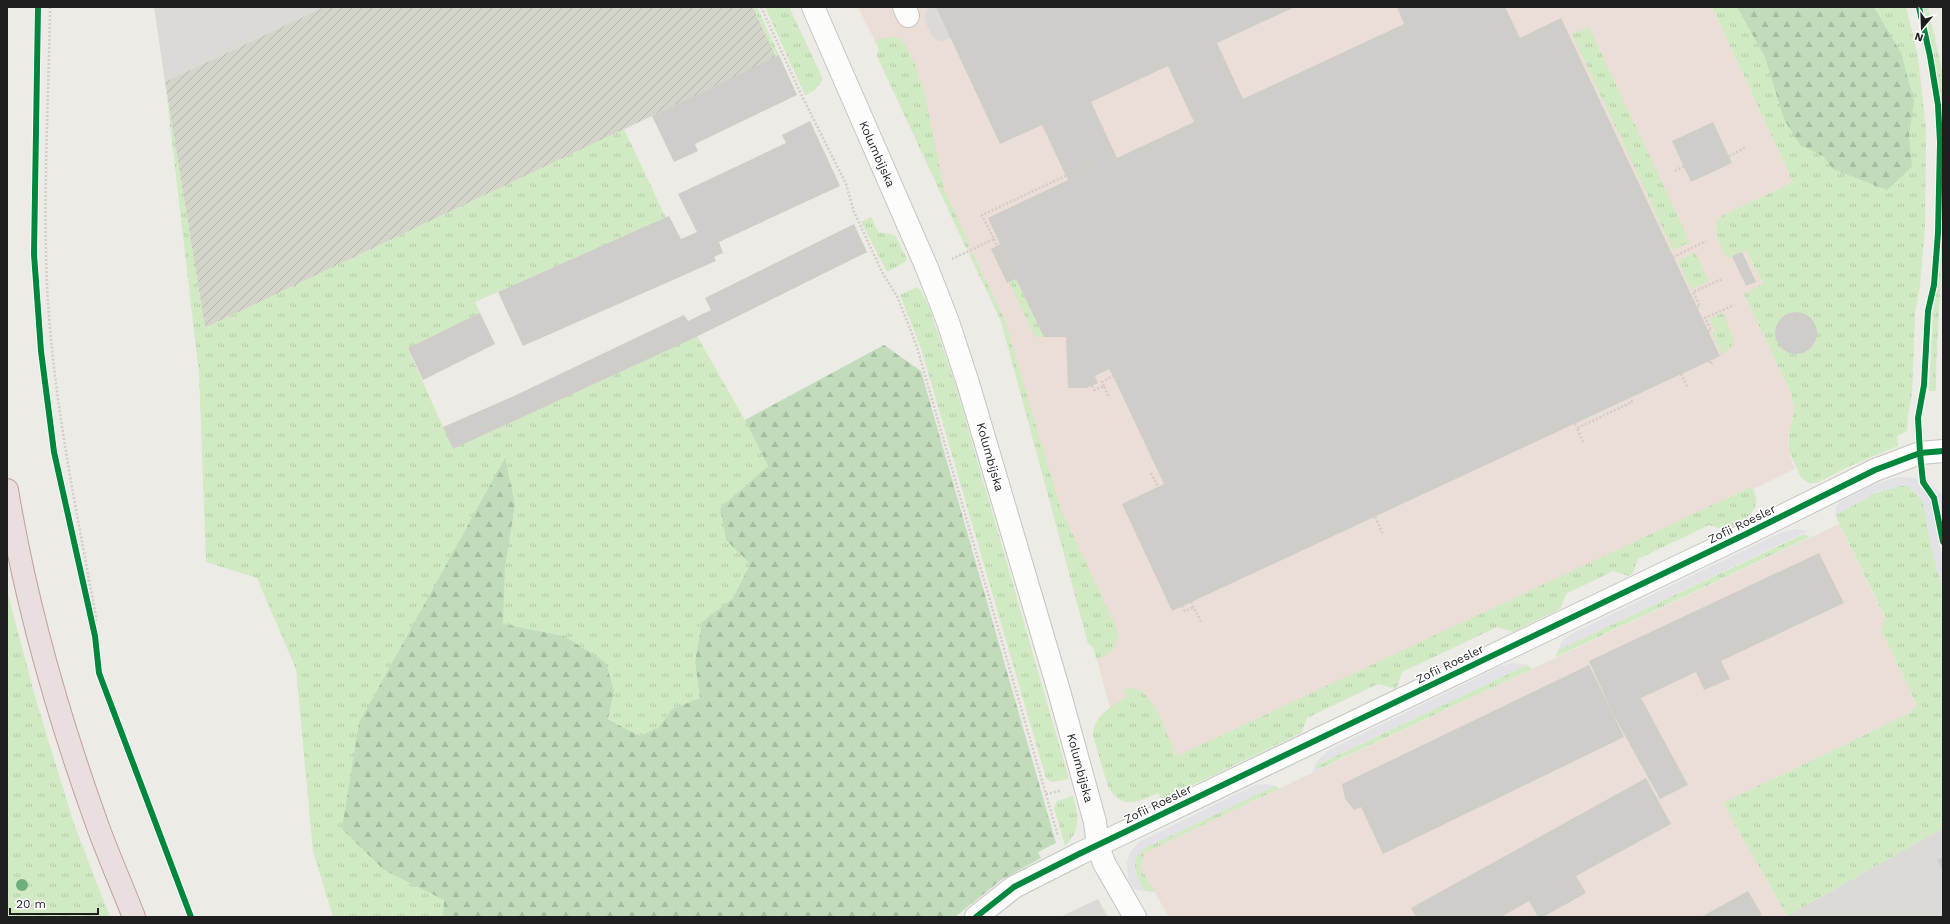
<svg xmlns="http://www.w3.org/2000/svg" width="1950" height="924" font-family="'Work Sans',sans-serif">
	<defs>
		<pattern id="construction-furrows" width="10" height="10" patternUnits="userSpaceOnUse"><rect width="10" height="10" fill="#d3d5c8"/><path d="M-1 1l2-2M0 10L10 0M9 11l2-2" fill="none" stroke="#b5b6ab"/></pattern>
		<pattern id="grass-tufts" width="24" height="20" patternUnits="userSpaceOnUse"><rect width="24" height="20" fill="#d1eac4"/><path d="M3 7l-1-3M5 7V3M7 7l1-3M15 17l-1-3M17 17v-4M19 17l1-3" fill="none" stroke="#b3c8a8"/></pattern>
		<pattern id="forest-firs" width="22" height="20" patternUnits="userSpaceOnUse"><rect width="22" height="20" fill="#c1dbbb"/><path d="M5 1l3.5 6h-7zM16 11l3.5 6h-7z" fill="#a5bca0"/></pattern>
	</defs>
	<rect width="100%" height="100%" fill="#ecebe6"/>
	<path fill="#dbdad7" d="M 154,7 L 324,7 L 165,82 Z
		M 1943,828 L 1943,917 L 1785,917 L 1787,916 Z
		M 1098,899 L 1108,917 L 1060,917 Z"/>
	<path fill="#eaded7" d="M 858,7 L 1712,7 L 1793,182 L 1723,215 L 1715,227 L 1716,231 L 1727,258 L 1746,250 L 1763,285 L 1744,294 L 1791,393 L 1794,411 L 1788,443 L 1790,456 L 1795,469 L 1147,779 L 1108,716 L 1110,708 L 1102,678 L 1094,649 L 1088,643 L 1001,321 L 877,56 L 879,49 Z
		M 1839,524 L 1885,618 L 1881,630 L 1917,705 L 1911,713 L 1723,803 L 1787,916 L 1785,917 L 1169,917 L 1140,867 L 1143,853 Z"/>
	<path fill="url(#construction-furrows)" d="M 324,7 L 753,7 L 776,57 L 205,328 L 165,82 Z"/>
	<path fill="url(#grass-tufts)" fill-rule="evenodd" d="M 753,7 L 757,7 L 779,55 L 776,57 Z
		M 765,7 L 789,7 L 823,79 L 815,90 L 805,95 Z
		M 1712,7 L 1906,7 L 1918,56 L 1926,130 L 1925,227 L 1920,287 L 1915,313 L 1912,394 L 1908,415 L 1907,431 L 1897,436 L 1898,446 L 1848,467 L 1817,483 L 1809,483 L 1801,478 L 1789,451 L 1789,435 L 1794,411 L 1791,393 L 1744,294 L 1763,284 L 1746,250 L 1727,259 C 1721,244 1708,227 1723,215 L 1793,182 ZM 1793,312 C 1812,314 1822,329 1813,346 L 1800,354 C 1772,355 1767,321 1793,312 Z
		M 1923,7 L 1928,7 L 1943,75 L 1943,124 L 1935,60 Z
		M 1589,27 L 1690,242 L 1673,250 L 1572,34 Z
		M 885,37 L 896,37 L 905,44 L 917,69 L 926,99 L 944,189 L 970,246 L 966,248 L 877,56 L 879,49 L 875,41 Z
		M 165,82 L 205,328 L 624,129 L 666,218 L 475,302 L 480,313 L 408,349 L 453,449 L 697,336 L 745,420 L 768,466 L 720,508 L 726,540 L 750,564 L 733,598 L 702,622 L 695,662 L 700,698 L 672,709 L 659,727 L 639,736 L 608,719 L 614,691 L 564,636 L 503,624 L 505,568 L 515,505 L 504,459 L 384,870 L 445,900 L 443,917 L 333,917 L 313,851 L 296,669 L 257,578 L 206,562 L 199,373 Z
		M 1943,214 C 1943,273 1936,332 1936,391 L 1929,391 L 1933,312 L 1938,286 Z
		M 871,217 L 878,232 L 895,235 L 907,259 L 905,262 L 887,272 L 861,222 Z
		M 972,252 L 1005,320 L 1061,509 L 1116,627 C 1121,643 1113,655 1096,659 L 1094,649 L 1088,643 L 1001,321 L 969,254 Z
		M 1695,252 L 1709,281 L 1691,289 L 1678,261 Z
		M 1016,279 L 1044,337 L 1035,337 L 1009,282 Z
		M 917,287 L 920,289 L 928,305 L 955,383 L 1069,779 L 1051,782 L 1046,778 L 921,348 L 900,295 Z
		M 1723,313 L 1734,340 L 1731,348 L 1722,355 L 1712,333 L 1715,331 L 1709,319 Z
		M 1900,486 L 1909,486 L 1923,502 L 1931,546 L 1943,592 L 1943,828 L 1787,916 L 1723,803 L 1910,713 L 1917,705 L 1881,630 L 1885,617 L 1835,515 L 1869,497 L 1871,494 Z
		M 1751,487 C 1767,510 1743,521 1725,530 L 1709,525 L 1638,559 L 1632,574 L 1629,576 L 1613,571 L 1566,594 L 1560,609 L 1513,632 L 1497,627 L 1402,672 L 1397,687 L 1395,689 L 1378,684 L 1307,718 L 1301,733 L 1162,800 L 1158,793 C 1138,802 1121,811 1108,786 L 1093,736 C 1093,716 1111,706 1127,697 L 1123,689 C 1155,681 1165,735 1177,756 Z
		M 1804,534 L 1810,537 L 1556,657 L 1558,650 Z
		M 7,591 L 36,700 L 74,824 L 110,917 L 7,917 Z
		M 1527,665 L 1532,669 L 1317,770 L 1315,766 Z
		M 1274,786 L 1280,788 L 1144,853 L 1140,867 L 1155,892 L 1145,891 C 1137,878 1128,861 1143,849 Z
		M 1073,796 C 1079,816 1081,830 1065,846 L 1054,808 L 1057,801 Z"/>
	<path fill="url(#forest-firs)" d="M 1737,7 L 1874,7 L 1901,53 L 1914,101 L 1909,135 L 1912,167 L 1887,190 L 1833,169 L 1823,156 L 1800,145 L 1784,119 L 1765,57 Z
		M 884,345 L 921,371 L 1056,843 L 1038,852 L 1041,858 L 1001,880 L 955,917 L 443,917 L 444,900 L 384,870 L 342,829 L 359,723 L 505,458 L 515,505 L 505,568 L 503,624 L 564,636 L 606,663 L 614,691 L 608,719 L 639,736 L 659,727 L 672,709 L 700,698 L 695,662 L 702,622 L 733,598 L 750,564 L 726,540 L 720,508 L 768,466 L 745,420 Z"/>
	<path fill="#dbdad8" d="M 928,7 L 1017,7 L 941,42 L 933,37 L 928,28 L 924,17 Z"/>
	<path fill="#e2e1e5" d="M 1898,477 L 1917,478 L 1919,486 L 1930,498 L 1943,561 L 1943,592 L 1931,546 L 1923,502 L 1909,486 L 1900,486 L 1875,492 L 1871,494 L 1869,497 L 1835,515 L 1836,507 L 1840,502 L 1873,485 Z
		M 1928,482 L 1943,496 L 1943,514 L 1941,514 L 1937,493 Z
		M 1795,529 L 1808,531 L 1558,650 L 1563,640 L 1573,633 L 1782,532 Z
		M 1513,663 L 1527,665 L 1316,765 L 1317,770 L 1312,773 L 1317,761 L 1329,750 L 1501,666 Z
		M 1267,784 L 1274,786 L 1143,849 L 1136,858 L 1135,869 L 1137,877 L 1145,891 L 1134,889 L 1128,879 L 1127,862 L 1131,851 L 1139,842 L 1255,785 Z"/>
	<path fill="#cecdc9" fill-rule="evenodd" d="M 936,7 L 1295,7 L 1217,43 L 1243,99 L 1404,24 L 1397,7 L 1505,7 L 1520,38 L 1561,18 L 1720,356 L 1172,611 L 1122,504 L 1164,484 L 1113,376 L 1109,369 L 1095,376 L 1098,383 L 1087,388 L 1068,388 L 1066,337 L 1044,337 L 1016,279 L 1007,283 L 991,249 L 1000,244 L 988,218 L 1068,180 L 1042,125 L 1000,144 ZM 1168,66 L 1194,122 L 1117,158 L 1091,102 Z
		M 779,55 L 797,95 L 695,144 L 698,151 L 674,162 L 652,116 Z
		M 810,121 L 840,186 L 719,242 L 723,253 L 714,257 L 716,261 L 523,346 L 498,292 L 669,216 L 681,239 L 697,232 L 678,194 L 786,143 L 782,135 Z
		M 1713,122 L 1732,163 L 1691,182 L 1672,141 Z
		M 854,224 L 867,252 L 696,337 L 453,449 L 443,427 L 516,395 L 684,315 L 688,321 L 711,310 L 705,298 Z
		M 1742,252 L 1756,282 L 1746,286 L 1732,256 Z
		M1775 333a21 21 0 1 1 42 0a21 21 0 1 1-42 0Z
		M 480,313 L 495,344 L 423,380 L 408,348 Z
		M 1819,553 L 1844,603 L 1721,661 L 1730,679 L 1704,690 L 1696,672 L 1641,698 L 1688,785 L 1660,799 L 1612,712 L 1589,661 Z
		M 1589,665 L 1624,737 L 1383,854 L 1361,807 L 1354,810 L 1345,799 L 1342,784 Z
		M 1646,778 L 1671,824 L 1576,876 L 1586,893 L 1543,917 L 1538,917 L 1529,901 L 1501,917 L 1416,917 L 1411,908 Z
		M 1943,857 L 1943,872 L 1937,860 Z
		M 1748,891 L 1762,915 L 1757,917 L 1701,917 Z"/>
	<g fill="none" stroke-linecap="round" stroke-linejoin="round">
		<defs>
			<path id="minor" d="M 813,7 L 927,268 L 948,322 L 968,383 L 1059,691 L 1095,822 L 1098,846 L 1104,863 L 1135,917
				M 904,7 L 908,16
				M 976,917 L 1014,887 L 1079,854 L 1746,534 L 1875,470 L 1920,453 L 1943,451"/>
			<path id="highway" d="M 7,490 C 26,604 58,716 97,824 C 108,855 122,886 134,917"/>
		</defs>
		<use href="#minor" stroke="#c5c4c2" stroke-width="24"/>
		<use href="#highway" stroke="#c19ea0" stroke-width="24"/>
		<path stroke="#d6cbc6" stroke-width="2.5" stroke-dasharray="2 2" stroke-linecap="butt" d="M 50,7 C 49,89 44,172 46,254 C 48,376 74,497 96,617 L 95,636
			M 761,7 L 802,96 L 846,184 L 854,212 L 883,274 L 897,296 L 916,344 L 1058,836
			M 1729,156 L 1745,148
			M 1675,171 L 1684,166
			M 994,239 L 1008,270 L 1011,268
			M 1673,257 L 1706,241
			M 952,259 L 994,239 L 982,215 L 1091,164 L 1093,169
			M 1697,307 L 1700,306 L 1693,292 L 1722,279
			M 1708,331 L 1711,330 L 1705,318 L 1734,305
			M 1709,361 L 1710,364 L 1714,362
			M 1681,374 L 1688,388
			M 1092,386 L 1094,390 L 1104,386 L 1109,398
			M 1104,386 L 1102,382 L 1113,376
			M 1575,424 L 1577,428
			M 1583,442 L 1577,428 L 1632,402 L 1630,398
			M 1151,473 L 1158,487
			M 1375,517 L 1383,534
			M 1191,602 L 1201,622
			M 1182,606 L 1185,611 L 1194,607
			M 1046,794 L 1060,791"/>
		<use href="#minor" stroke="#fcfcfb" stroke-width="22"/>
		<use href="#highway" stroke="#e9dfde" stroke-width="22"/>
		<defs>
			<path id="cycleway" d="M 38,7 L 34,254 L 41,351 L 54,452 L 95,636 L 99,673 L 191,917
				M 1919,7 L 1930,56 L 1938,105 L 1940,142 L 1938,233 L 1934,285 L 1928,311 L 1924,385 L 1918,418 L 1920,453 L 1923,482 L 1934,498 L 1943,542
				M 976,917 L 1014,887 L 1079,854 L 1746,534 L 1875,470 L 1920,453 L 1943,451"/>
		</defs>
		<use href="#cycleway" stroke="#fff" stroke-width="8"/>
		<use href="#cycleway" stroke="#00873e" stroke-width="6"/>
	</g>
	<circle fill="#70ae80" cx="22" cy="885" r="6"/>
	<g text-anchor="middle" dominant-baseline="central" stroke-width="3.5" stroke-linejoin="round" paint-order="stroke">
		<g font-size="12" fill="#1e1e1e" stroke="#fff">
			<text transform="translate(877 154) rotate(66)">Kolumbijska</text>
			<text transform="translate(990 457) rotate(74)">Kolumbijska</text>
			<text transform="translate(1742 524) rotate(-26)">Zofii Roesler</text>
			<text transform="translate(1450 664) rotate(-26)">Zofii Roesler</text>
			<text transform="translate(1080 768) rotate(75)">Kolumbijska</text>
			<text transform="translate(1158 804) rotate(-26)">Zofii Roesler</text>
		</g>
	</g>
	<rect width="1950" height="924" fill="none" stroke="#1e1e1e" stroke-width="16"/>
	<g transform="translate(1922 28) rotate(199)" stroke="#ffffff" stroke-width="3" paint-order="stroke">
	<path d="M0-3L7 15L0 10L-7 15Z" fill="#1e1e1e"/>
	<text y="-6" font-size="11" font-weight="bold" text-anchor="middle" fill="#1e1e1e">N</text>
	</g>
	<path d="M10 908v6h88v-6" fill="none" stroke="#1e1e1e" stroke-width="2"/>
	<text x="16" y="908" font-size="12" fill="#1e1e1e" stroke="#ffffff" stroke-width="3" paint-order="stroke">20 m</text>
</svg>
